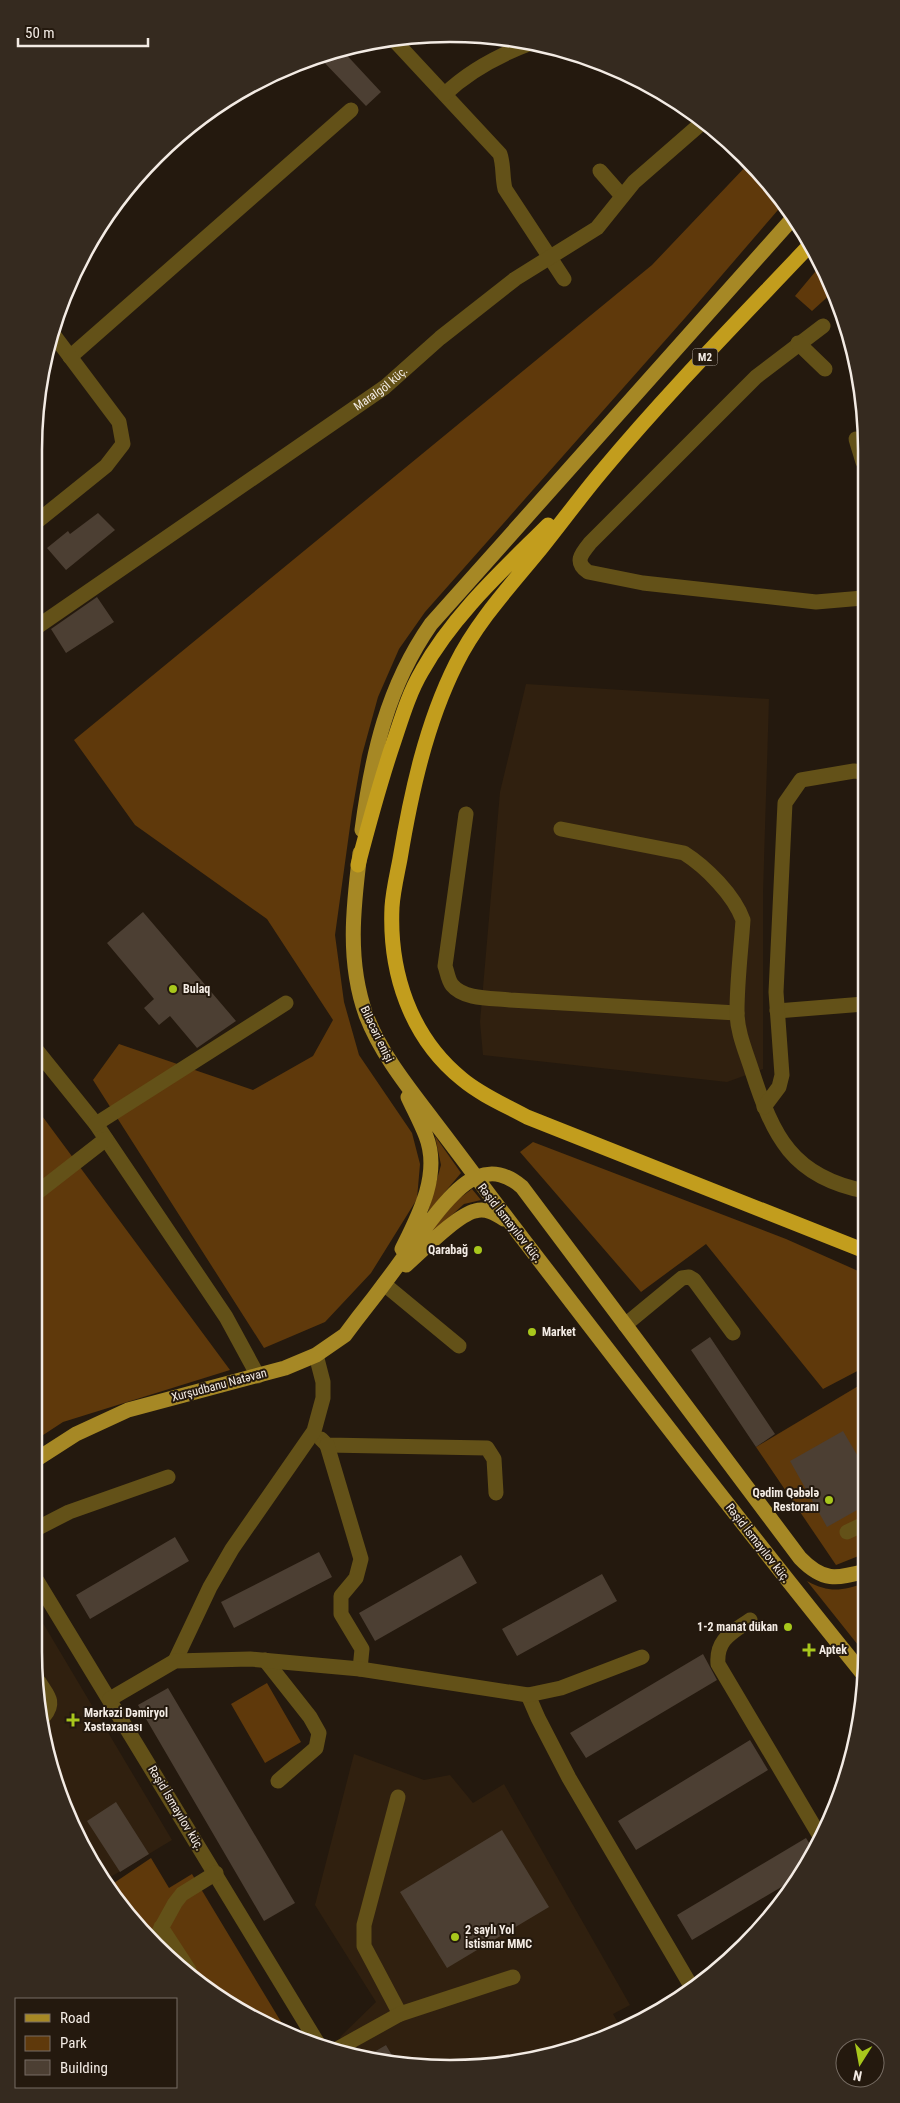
<svg xmlns="http://www.w3.org/2000/svg" width="900" height="2103" font-family="'Roboto Condensed',sans-serif">
	<rect width="100%" height="100%" fill="#24190e"/>
	<path fill="#30200f" d="M 526,684 L 769,699 L 763,893 L 763,1069 L 727,1082 L 483,1055 L 480,1022 L 500,792 Z
		M 34,1608 L 172,1840 L 104,1881 L 89,1861 L 56,1787 L 34,1653 Z
		M 354,1754 L 424,1780 L 450,1775 L 473,1803 L 504,1784 L 630,2005 L 613,2014 L 622,2030 L 584,2047 L 505,2066 L 396,2062 L 386,2045 L 362,2059 L 353,2055 L 340,2037 L 376,2002 L 315,1905 Z"/>
	<path fill="#5f390b" d="M 748,164 L 780,196 L 784,203 L 685,318 L 425,612 L 399,649 L 378,697 L 362,755 L 352,812 L 335,935 L 344,1002 L 359,1055 L 412,1133 L 420,1164 L 417,1199 L 371,1273 L 325,1322 L 264,1348 L 93,1080 L 119,1044 L 253,1090 L 313,1056 L 333,1020 L 267,919 L 135,825 L 74,740 L 652,265 Z
		M 820,266 L 834,291 L 812,311 L 795,296 Z
		M 34,1105 L 230,1370 L 63,1422 L 34,1441 Z
		M 435,1136 L 461,1173 L 428,1212 L 441,1165 Z
		M 533,1142 L 786,1239 L 865,1274 L 865,1367 L 823,1389 L 706,1244 L 641,1292 L 520,1152 Z
		M 472,1189 L 481,1200 L 464,1204 L 418,1246 L 457,1200 Z
		M 865,1382 L 866,1553 L 836,1565 L 756,1447 Z
		M 807,1581 C 831,1594 842,1590 866,1583 L 866,1616 L 862,1650 Z
		M 267,1683 L 301,1742 L 265,1763 L 231,1704 Z
		M 151,1858 L 169,1888 L 192,1874 L 286,2030 L 242,2013 L 137,1927 L 108,1887 Z"/>
	<path fill="#4c3f33" d="M 341,49 L 381,92 L 366,106 L 319,57 Z
		M 98,513 L 115,530 L 66,570 L 47,548 L 68,531 L 70,534 Z
		M 97,597 L 114,622 L 66,653 L 51,629 Z
		M 143,912 L 236,1021 L 197,1048 L 170,1016 L 159,1025 L 144,1008 L 154,999 L 107,943 Z
		M 710,1337 L 775,1434 L 756,1447 L 691,1350 Z
		M 843,1431 L 866,1470 L 866,1505 L 827,1527 L 790,1461 Z
		M 175,1537 L 189,1561 L 90,1619 L 76,1595 Z
		M 319,1552 L 332,1577 L 234,1628 L 221,1602 Z
		M 461,1555 L 477,1583 L 375,1641 L 359,1613 Z
		M 602,1574 L 617,1601 L 517,1656 L 502,1629 Z
		M 703,1654 L 717,1680 L 586,1758 L 570,1733 Z
		M 168,1688 L 295,1903 L 264,1921 L 138,1705 Z
		M 750,1740 L 768,1770 L 636,1850 L 618,1821 Z
		M 116,1802 L 149,1854 L 120,1872 L 87,1821 Z
		M 502,1830 L 549,1907 L 447,1968 L 400,1892 Z
		M 806,1838 L 815,1852 L 800,1876 L 692,1940 L 677,1915 Z
		M 386,2045 L 396,2062 L 369,2061 L 362,2059 Z"/>
	<g fill="none" stroke-linecap="round" stroke-linejoin="round">
		<g stroke="#635118" stroke-width="15">
			<path d="M 393,39 L 500,154 C 504,166 502,177 505,189 L 564,279"/>
			<path d="M 445,94 C 470,70 499,55 531,43"/>
			<path d="M 600,171 L 622,196"/>
			<path d="M 823,326 L 756,377 L 590,543 C 581,554 574,562 588,572 L 643,583 L 816,602 L 863,598"/>
			<path d="M 798,343 L 825,369"/>
			<path d="M 70,357 L 351,110"/>
			<path d="M 856,439 L 863,462"/>
			<path d="M 34,524 L 106,466 L 123,444 L 119,422 L 53,334"/>
			<path id="s1" d="M 34,629 L 385,387 L 440,338 L 515,279 L 597,228 L 634,182 L 704,121"/>
			<path d="M 466,814 L 445,966 C 447,971 448,980 452,985 C 464,1000 493,998 510,1000 L 737,1013"/>
			<path d="M 561,829 L 684,853 C 706,867 734,895 743,920 C 741,950 737,981 737,1012 C 737,1032 746,1052 752,1071 C 773,1136 792,1177 865,1191"/>
			<path d="M 777,1011 L 864,1004"/>
			<path d="M 34,1047 L 96,1124 L 226,1317 L 258,1376"/>
			<path d="M 764,1107 L 779,1087 L 782,1075 L 776,992 L 785,803 L 801,780 L 854,771 L 864,772"/>
			<path d="M 96,1124 L 286,1003"/>
			<path d="M 34,1195 L 106,1139"/>
			<path d="M 384,1284 L 459,1346"/>
			<path d="M 625,1325 L 682,1278 L 689,1277 L 694,1280 L 733,1333"/>
			<path d="M 321,1439 L 327,1445 L 487,1448 L 494,1459 L 496,1493"/>
			<path d="M 327,1445 L 361,1559 L 356,1578 L 341,1596 L 341,1614 L 362,1649 L 360,1669"/>
			<path d="M 34,1530 L 69,1512 L 168,1477"/>
			<path d="M 847,1532 L 866,1523"/>
			<path d="M 34,1576 L 317,2042"/>
			<path d="M 750,1620 C 732,1633 716,1639 718,1664 L 821,1838"/>
			<path d="M 265,1660 L 310,1717 L 319,1733 L 316,1748 L 278,1781"/>
			<path d="M 175,1661 L 210,1587 L 232,1549 L 314,1431 L 323,1398 L 323,1382 L 316,1355"/>
			<path d="M 39,1682 C 47,1695 56,1702 44,1716"/>
			<path d="M 528,1695 L 538,1718 L 569,1778 L 691,1986"/>
			<path d="M 110,1699 L 175,1661 L 250,1659 L 360,1669 L 528,1695 L 561,1688 L 642,1657"/>
			<path d="M 398,1797 L 364,1925 L 364,1946 L 400,2014"/>
			<path d="M 161,1927 L 189,1970"/>
			<path d="M 154,1941 L 175,1903 L 182,1894 L 216,1873"/>
			<path d="M 337,2049 L 400,2014 L 513,1977"/>
		</g>
		<path stroke="#a68825" stroke-width="15" d="M 362,830 C 372,755 387,687 431,624 L 793,218
			M 360,853 C 353,908 347,962 366,1015 C 381,1054 408,1087 433,1120 C 463,1159 492,1199 523,1239 C 635,1385 747,1531 863,1674
			M 402,1249 C 419,1215 441,1174 426,1136 C 421,1123 414,1110 408,1097
			M 406,1265 C 422,1251 457,1215 475,1211 C 486,1208 495,1213 504,1219
			M 34,1461 L 76,1434 L 128,1410 L 285,1368 L 316,1355 L 345,1335 L 357,1319 C 373,1299 388,1279 403,1258 C 420,1236 451,1187 477,1177 C 494,1170 508,1175 522,1187 L 800,1558 C 823,1582 836,1579 866,1571"/>
		<path stroke="#c29d1d" stroke-width="15" d="M 809,246 C 739,320 667,393 602,471 C 581,496 562,522 542,547 C 512,584 477,621 456,664 C 426,724 411,793 400,859 C 397,875 393,891 392,907 C 389,972 410,1037 462,1079 C 481,1095 505,1105 527,1117 L 865,1251
			M 358,865 C 369,823 380,782 394,741 C 402,717 409,693 422,671 C 454,614 503,570 548,525"/>
	</g>
	<g fill="#a8c71c" stroke="#24190e" stroke-width="2">
		<circle cx="173" cy="989" r="5"/>
		<circle cx="478" cy="1250" r="5"/>
		<circle cx="532" cy="1332" r="5"/>
		<circle cx="829" cy="1500" r="5"/>
		<circle cx="788" cy="1627" r="5"/>
		<path d="M806.5 1642.5h5v5h5v5h-5v5h-5v-5h-5v-5h5z"/>
		<path d="M70.5 1712.5h5v5h5v5h-5v5h-5v-5h-5v-5h5z"/>
		<circle cx="455" cy="1937" r="5"/>
	</g>
	<g text-anchor="middle" dominant-baseline="central" stroke-width="4" stroke-linejoin="round" paint-order="stroke">
		<rect fill="#24190e" stroke="#b5aca4" stroke-width="1" x="692.5" y="348.5" width="25" height="17" rx="4"/>
		<g font-size="11" font-weight="bold" fill="#f3ebe4">
			<text x="705" y="357">M2</text>
		</g>
		<g font-size="12" fill="#f3ebe4" stroke="#24190e">
			<text stroke="none"><textPath href="#s1" startOffset="422">Maralgöl küç.</textPath></text>
			<text transform="translate(377 1034) rotate(64)">Biləcəri enişi</text>
			<text transform="translate(510 1223) rotate(52)">Rəşid İsmayılov küç.</text>
			<text transform="translate(219 1385) rotate(-15)">Xurşudbanu Natəvan</text>
			<text transform="translate(758 1543) rotate(52)">Rəşid İsmayılov küç.</text>
			<text transform="translate(176 1808) rotate(59)">Rəşid İsmayılov küç.</text>
		</g>
		<g font-size="12" font-weight="bold" fill="#f3ebe4" stroke="#24190e" text-anchor="start">
			<text x="183" y="989">Bulaq</text>
			<text x="468" y="1250" text-anchor="end">Qarabağ</text>
			<text x="542" y="1332">Market</text>
			<text x="819" y="1493" text-anchor="end">Qədim Qəbələ<tspan x="819" dy="14">Restoranı</tspan></text>
			<text x="778" y="1627" text-anchor="end">1-2 manat dükan</text>
			<text x="819" y="1650">Aptek</text>
			<text x="84" y="1713">Mərkəzi Dəmiryol<tspan x="84" dy="14">Xəstəxanası</tspan></text>
			<text x="465" y="1930">2 saylı Yol<tspan x="465" dy="14">İstismar MMC</tspan></text>
		</g>
	</g>
	<path d="M0 0H900V2103H0ZM450 42H450A408 408 0 0 1 858 450V1652A408 408 0 0 1 450 2060H450A408 408 0 0 1 42 1652V450A408 408 0 0 1 450 42Z" fill="#352a1f" fill-rule="evenodd"/>
	<path fill="none" stroke="#f3ebe4" stroke-width="2.5" d="M450 42H450A408 408 0 0 1 858 450V1652A408 408 0 0 1 450 2060H450A408 408 0 0 1 42 1652V450A408 408 0 0 1 450 42Z"/>
	<rect x="15" y="1998" width="162" height="90" fill="#24190e" stroke="#776d64"/>
	<rect x="25" y="2014" width="25" height="8" fill="#a68825" stroke="#776d64"/>
	<text x="60" y="2023" font-size="15" fill="#f3ebe4">Road</text>
	<rect x="25" y="2036" width="25" height="15" fill="#5f390b" stroke="#776d64"/>
	<text x="60" y="2048" font-size="15" fill="#f3ebe4">Park</text>
	<rect x="25" y="2060" width="25" height="15" fill="#4c3f33" stroke="#776d64"/>
	<text x="60" y="2073" font-size="15" fill="#f3ebe4">Building</text>
	<g transform="translate(860 2063) rotate(191)"><circle r="24" fill="#24190e" stroke="#776d64"/>
	<path d="M0-4L9 19L0 12L-9 19Z" fill="#a8c71c"/>
	<text y="-8" font-size="14" font-weight="bold" text-anchor="middle" fill="#f3ebe4">N</text>
	</g>
	<path d="M18 38v8h130v-8" fill="none" stroke="#f3ebe4" stroke-width="2.5"/>
	<text x="25" y="38" font-size="15" fill="#f3ebe4" stroke="#24190e" stroke-width="4" paint-order="stroke">50 m</text>
</svg>
